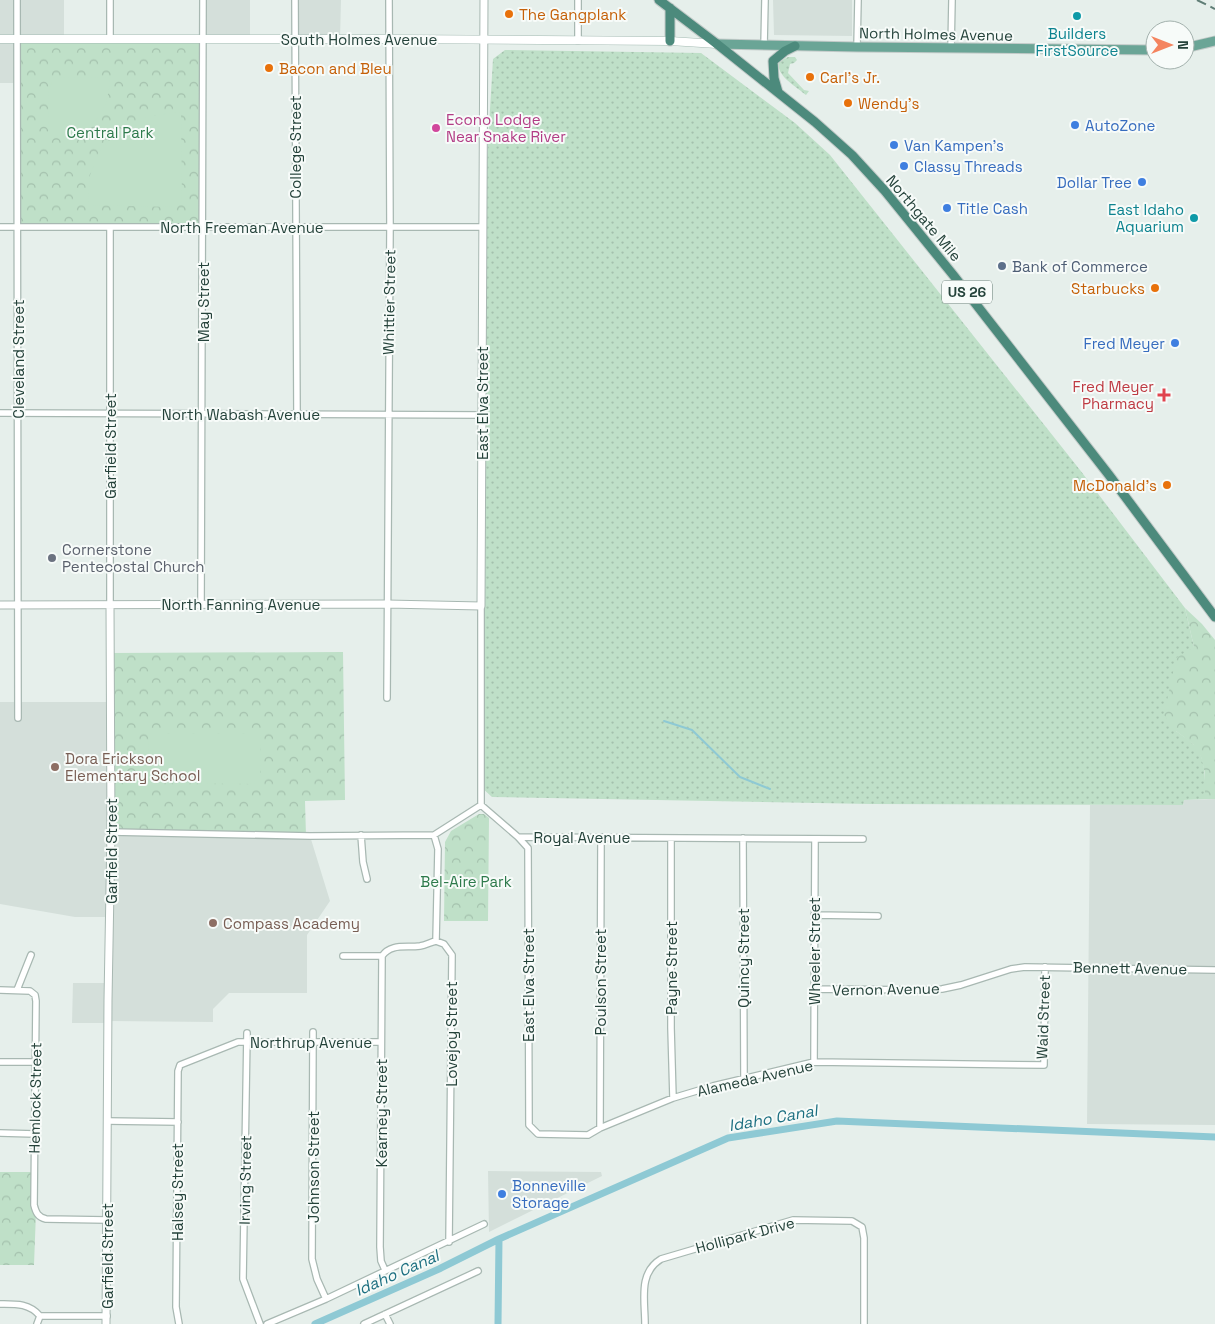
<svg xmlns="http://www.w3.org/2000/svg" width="1215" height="1324" font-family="'Space Grotesk',sans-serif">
	<defs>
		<pattern id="grass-dots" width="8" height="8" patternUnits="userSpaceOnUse" patternTransform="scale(1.25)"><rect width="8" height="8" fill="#bfe0c8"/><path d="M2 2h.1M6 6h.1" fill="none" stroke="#a4c1ad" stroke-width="1.8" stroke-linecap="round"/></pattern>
		<pattern id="park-crowns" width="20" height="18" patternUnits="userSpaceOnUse" patternTransform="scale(1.25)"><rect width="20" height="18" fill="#bfe0c8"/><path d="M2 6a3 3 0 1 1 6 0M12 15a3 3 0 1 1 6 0" fill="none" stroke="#a4c1ad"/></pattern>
	</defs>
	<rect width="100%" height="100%" fill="#e6efeb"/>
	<path fill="#d4dfda" d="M 0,0 L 64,0 L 64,39 L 17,83 L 0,83 Z
		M 203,0 L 250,0 L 250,38 L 203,38 Z
		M 295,0 L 341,0 L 340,39 L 295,38 Z
		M 773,0 L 852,0 L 852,36 L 774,35 Z
		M 0,702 L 110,702 L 310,836 L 330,901 L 307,935 L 307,993 L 229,993 L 213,1009 L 213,1022 L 109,1021 L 108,1023 L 72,1023 L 73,983 L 108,983 L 110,917 L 75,917 L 0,904 Z
		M 1215,799 L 1215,1125 L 1087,1124 L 1090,805 L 1183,805 L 1184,800 Z
		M 488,1171 L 601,1172 L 602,1176 L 489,1232 Z"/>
	<path fill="url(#grass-dots)" d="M 505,50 L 701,53 L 795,123 L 830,155 L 1080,470 L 1185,608 L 1194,647 L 1176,731 C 1181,735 1187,738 1192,743 C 1207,756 1205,781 1205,799 L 1184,800 L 1183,805 L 871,804 L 492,797 L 481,787 L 483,227 L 493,59 Z
		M 788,57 L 795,57 L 797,60 L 794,63 L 790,64 L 788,73 L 804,90 L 809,91 L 806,95 C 797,87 775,75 779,62 Z"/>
	<path fill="url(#park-crowns)" d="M 203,38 L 203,226 L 17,227 L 17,39 Z
		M 1185,608 L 1202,624 L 1215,640 L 1215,799 L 1205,799 L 1205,773 L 1201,757 L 1193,744 L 1176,731 L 1164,715 L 1176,658 L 1194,647 Z
		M 343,652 L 345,800 L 305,801 L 306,836 L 111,832 L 110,653 Z
		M 479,814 L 484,814 L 489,818 L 488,921 L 444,921 L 445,842 L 451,831 Z
		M 0,1172 L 35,1172 L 36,1212 L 34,1265 L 0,1265 Z"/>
	<path fill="#bfe0c8" d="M 110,77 C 109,117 88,137 48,136 L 49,89 L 52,82 L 60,78 Z
		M 181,112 L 182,200 L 177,207 L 88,205 L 90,175 L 101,148 L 122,129 L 148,116 Z
		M 149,734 L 261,734 L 260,784 L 148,783 Z"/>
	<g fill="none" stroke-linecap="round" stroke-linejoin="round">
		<path stroke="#8ec9d4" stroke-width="2" d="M 664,721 L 692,730 L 740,777 L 770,789"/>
		<path stroke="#8ec9d4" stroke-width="7" d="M 315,1324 L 439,1269 L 499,1239 L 728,1138 L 837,1121 L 1215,1137
			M 498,1324 L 499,1239"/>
		<defs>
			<path id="minor" d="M 17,0 L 18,718
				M 110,0 L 110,39
				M 295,0 L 297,413
				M 578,41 L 578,0
				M 764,46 L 765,0
				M 857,47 L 858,0
				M 951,49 L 952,0
				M 0,227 L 483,227
				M 0,413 L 482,415
				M 201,604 L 203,0
				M 110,605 L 110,227
				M 481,606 L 481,805
				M 387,698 L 390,227 L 389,0
				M 481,805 L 518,837 L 863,839
				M 111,832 L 310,836 L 434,835 L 481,805
				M 361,835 L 363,862 L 367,879
				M 434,835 L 438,849 L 436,941
				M 518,837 L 528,848 L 529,1125 L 538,1134 L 588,1135 L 600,1128 L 673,1098 L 713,1086 L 814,1062 L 1044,1065 L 1045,967
				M 671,838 L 671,1028 L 673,1098
				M 743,838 L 744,1078
				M 814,915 L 878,916
				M 436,941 L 444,944 L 452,955 L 449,1242
				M 343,956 L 382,956 C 391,943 406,948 420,946 C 426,945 431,942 436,941
				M 382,956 L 380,1247 L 381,1261 L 385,1270
				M 814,989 L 922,990 L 942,989 L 961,985 L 1011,969 L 1025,967 L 1215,970
				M 0,990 L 30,991 L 35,995 L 36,1001 L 34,1205 C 36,1213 38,1217 46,1219 L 107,1220
				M 17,990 L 31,955
				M 313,1032 L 312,1259 L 317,1279 L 326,1299
				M 247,1033 L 243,1279 L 260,1324
				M 0,1062 L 36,1062
				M 814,1062 L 815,839
				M 108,1121 L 178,1122
				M 600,1128 L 601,837
				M 0,1133 L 35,1134
				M 0,1304 C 15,1304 29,1303 40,1316 L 107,1316
				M 385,1314 L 390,1324
				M 37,1324 L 40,1316
				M 179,1324 L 176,1307 L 178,1071 L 180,1065 L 238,1042 L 381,1042
				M 267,1324 L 326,1299 L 484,1224
				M 364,1324 L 478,1271
				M 645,1324 C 645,1300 638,1273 661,1259 L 793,1220 L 852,1221 L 862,1227 L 864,1238 L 864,1324"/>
			<path id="tertiary" d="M 0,605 L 387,604 L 481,606 L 484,0
				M 106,1324 L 108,1000 L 111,832 L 110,605"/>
			<path id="secondary" d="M 0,39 L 389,39 L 670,41 L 717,44"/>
			<path id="primary" d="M 717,44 L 857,47 L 1155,50
				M 1185,48 L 1215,41"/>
			<path id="trunk" d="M 659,0 L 717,44 L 815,122 L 852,155 L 885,191 L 954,276 L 1109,475 L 1215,617
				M 670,41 L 670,8
				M 778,92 L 774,78 L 773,61 L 785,51 L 795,46"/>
		</defs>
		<use href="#minor" stroke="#a8b8b2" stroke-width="8"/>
		<use href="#tertiary" stroke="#a8b8b2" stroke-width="9"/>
		<use href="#secondary" stroke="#a4bbb3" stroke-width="9"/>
		<use href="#primary" stroke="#c2cac8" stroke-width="11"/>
		<use href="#trunk" stroke="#c2cac8" stroke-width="11"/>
		<use href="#minor" stroke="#fff" stroke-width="5.5"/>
		<use href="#tertiary" stroke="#fff" stroke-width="7"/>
		<use href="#secondary" stroke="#fff" stroke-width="8"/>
		<use href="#primary" stroke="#6aa596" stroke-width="9"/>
		<use href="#trunk" stroke="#4c8a7c" stroke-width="9"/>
		<path stroke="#5f7d75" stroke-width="2" stroke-dasharray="10 5" stroke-linecap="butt" d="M 1197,0 L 1215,9"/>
	</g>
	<g fill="#e8710a" stroke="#f7fbf9" stroke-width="2">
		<circle cx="509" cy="14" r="5"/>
		<circle cx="269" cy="68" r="5"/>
		<circle cx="810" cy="77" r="5"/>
		<circle cx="848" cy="103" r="5"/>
		<circle cx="1155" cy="288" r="5"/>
		<circle cx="1167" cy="485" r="5"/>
	</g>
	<g fill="#0f9aa8" stroke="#f7fbf9" stroke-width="2">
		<circle cx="1077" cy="16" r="5"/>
		<circle cx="1194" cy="218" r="5"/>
	</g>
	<g fill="#3f7fe0" stroke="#f7fbf9" stroke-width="2">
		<circle cx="1075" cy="125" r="5"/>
		<circle cx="894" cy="145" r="5"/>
		<circle cx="904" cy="166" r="5"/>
		<circle cx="1142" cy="182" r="5"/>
		<circle cx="947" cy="208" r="5"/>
		<circle cx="1175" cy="343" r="5"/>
		<circle cx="502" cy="1194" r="5"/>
	</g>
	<circle fill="#d1479c" stroke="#f7fbf9" stroke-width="2" cx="436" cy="128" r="5"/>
	<circle fill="#5c6f8a" stroke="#f7fbf9" stroke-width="2" cx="1002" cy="266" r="5"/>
	<path fill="#e0444e" stroke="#f7fbf9" stroke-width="2" d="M1161.5 387.5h5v5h5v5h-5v5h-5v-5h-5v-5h5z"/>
	<circle fill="#6b7280" stroke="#f7fbf9" stroke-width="2" cx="52" cy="558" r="5"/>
	<g fill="#8d6e63" stroke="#f7fbf9" stroke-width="2">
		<circle cx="55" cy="767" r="5"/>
		<circle cx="213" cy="923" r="5"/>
	</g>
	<g text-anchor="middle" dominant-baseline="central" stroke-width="4" stroke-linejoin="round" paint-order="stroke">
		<rect fill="#f7fbf9" stroke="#637a73" stroke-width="1" x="942" y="280.5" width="50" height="23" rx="4"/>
		<g font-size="14" font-weight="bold" fill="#24423a">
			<text x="967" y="292">US 26</text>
		</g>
		<g font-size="15" fill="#c56008" stroke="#f7fbf9" text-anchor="start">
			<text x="519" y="14">The Gangplank</text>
			<text x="279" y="68">Bacon and Bleu</text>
			<text x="820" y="77">Carl's Jr.</text>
			<text x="858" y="103">Wendy's</text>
			<text x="1145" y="288" text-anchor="end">Starbucks</text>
			<text x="1157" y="485" text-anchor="end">McDonald's</text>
		</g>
		<g font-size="15" fill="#0d838f" stroke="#f7fbf9">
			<text x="1077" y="33">Builders<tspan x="1077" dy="17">FirstSource</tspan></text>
			<text x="1184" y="209" text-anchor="end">East Idaho<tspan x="1184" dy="17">Aquarium</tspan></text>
		</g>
		<g font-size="15" fill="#24423a" stroke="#f7fbf9">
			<text transform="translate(936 34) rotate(1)">North Holmes Avenue</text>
			<text x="359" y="39">South Holmes Avenue</text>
			<text transform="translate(295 147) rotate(-90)">College Street</text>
			<text transform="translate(924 218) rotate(50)">Northgate Mile</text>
			<text x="242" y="227">North Freeman Avenue</text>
			<text transform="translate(203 302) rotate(-90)">May Street</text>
			<text transform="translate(389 302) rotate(-89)">Whittier Street</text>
			<text transform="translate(18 359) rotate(-90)">Cleveland Street</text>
			<text transform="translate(482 403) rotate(-90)">East Elva Street</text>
			<text x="241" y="414">North Wabash Avenue</text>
			<text transform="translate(110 446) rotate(-90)">Garfield Street</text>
			<text x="241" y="604">North Fanning Avenue</text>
			<text x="582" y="837">Royal Avenue</text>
			<text transform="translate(111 851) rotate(-90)">Garfield Street</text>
			<text transform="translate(814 951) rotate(-90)">Wheeler Street</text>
			<text transform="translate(743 958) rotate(-90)">Quincy Street</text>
			<text transform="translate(671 968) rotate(-90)">Payne Street</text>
			<text transform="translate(1130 968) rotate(1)">Bennett Avenue</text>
			<text transform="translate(600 982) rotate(-90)">Poulson Street</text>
			<text transform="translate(528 985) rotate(-90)">East Elva Street</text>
			<text transform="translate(886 989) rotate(-1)">Vernon Avenue</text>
			<text transform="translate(1043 1017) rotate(-88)">Waid Street</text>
			<text transform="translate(451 1034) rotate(-90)">Lovejoy Street</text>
			<text x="311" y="1042">Northrup Avenue</text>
			<text transform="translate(755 1078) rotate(-13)">Alameda Avenue</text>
			<text transform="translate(35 1098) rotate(-89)">Hemlock Street</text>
			<text transform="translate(381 1113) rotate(-90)">Kearney Street</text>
			<text transform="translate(313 1167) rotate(-90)">Johnson Street</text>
			<text transform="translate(245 1180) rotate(-89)">Irving Street</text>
			<text transform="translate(177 1192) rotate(-90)">Halsey Street</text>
			<text transform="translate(745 1235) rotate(-15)">Hollipark Drive</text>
			<text transform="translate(107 1256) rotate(-90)">Garfield Street</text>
		</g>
		<g font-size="15" fill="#b23c85" stroke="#f7fbf9" text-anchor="start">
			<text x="446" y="119">Econo Lodge<tspan x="446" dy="17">Near Snake River</tspan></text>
		</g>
		<g font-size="15" fill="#366cbe" stroke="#f7fbf9" text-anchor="start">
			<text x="1085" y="125">AutoZone</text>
			<text x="904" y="145">Van Kampen's</text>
			<text x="914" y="166">Classy Threads</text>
			<text x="1132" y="182" text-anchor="end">Dollar Tree</text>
			<text x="957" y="208">Title Cash</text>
			<text x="1165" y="343" text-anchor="end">Fred Meyer</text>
			<text x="512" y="1185">Bonneville<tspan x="512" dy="17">Storage</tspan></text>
		</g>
		<g font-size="15" fill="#2d7a4b" stroke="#f7fbf9">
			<text x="110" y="132">Central Park</text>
			<text x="466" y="881">Bel-Aire Park</text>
		</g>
		<g font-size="15" fill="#4e5e75" stroke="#f7fbf9" text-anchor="start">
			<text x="1012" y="266">Bank of Commerce</text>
		</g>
		<g font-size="15" fill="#be3a42" stroke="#f7fbf9" text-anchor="end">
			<text x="1154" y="386">Fred Meyer<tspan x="1154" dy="17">Pharmacy</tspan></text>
		</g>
		<g font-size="15" fill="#5b616d" stroke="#f7fbf9" text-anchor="start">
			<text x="62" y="549">Cornerstone<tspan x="62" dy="17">Pentecostal Church</tspan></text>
		</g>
		<g font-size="15" fill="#785e54" stroke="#f7fbf9" text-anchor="start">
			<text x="65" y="758">Dora Erickson<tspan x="65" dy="17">Elementary School</tspan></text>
			<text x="223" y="923">Compass Academy</text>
		</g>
		<g font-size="16" font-style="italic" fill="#1c6f80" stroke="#f7fbf9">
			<text transform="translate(773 1118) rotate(-10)">Idaho Canal</text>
			<text transform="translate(397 1273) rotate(-24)">Idaho Canal</text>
		</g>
	</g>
	<g transform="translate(1170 45) rotate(90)"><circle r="24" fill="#f7fbf9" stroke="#a3b1ad"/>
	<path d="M0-4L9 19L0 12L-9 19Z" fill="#f4845f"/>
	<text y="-8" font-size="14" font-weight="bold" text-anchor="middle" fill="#24423a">N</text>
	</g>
</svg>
